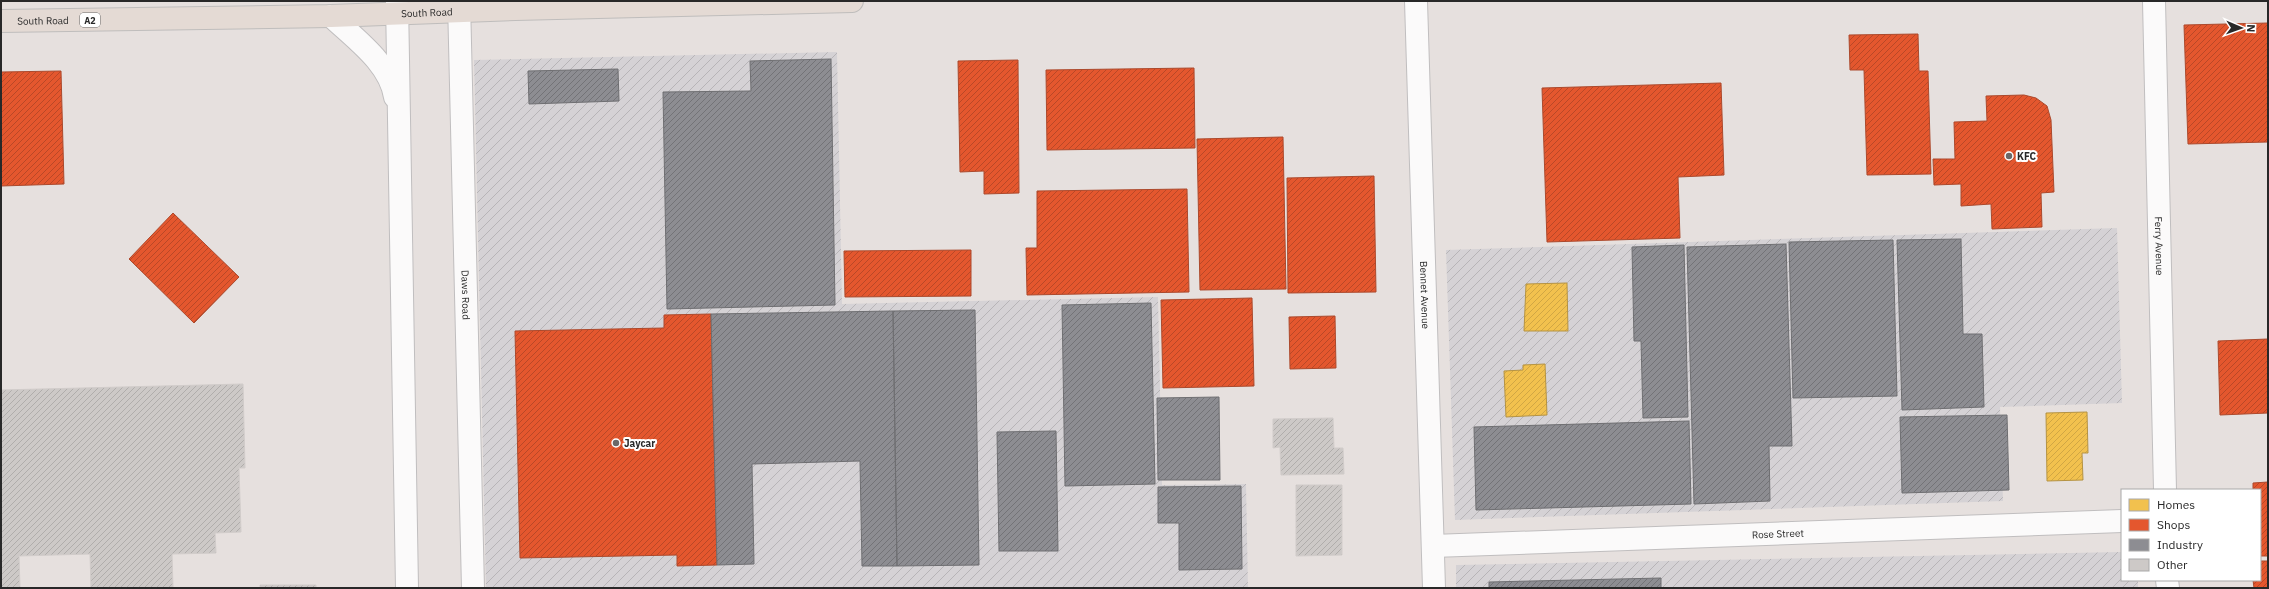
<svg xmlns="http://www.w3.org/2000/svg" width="2269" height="589" font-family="'IBM Plex Sans',sans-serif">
	<defs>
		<pattern id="industrial-furrows" width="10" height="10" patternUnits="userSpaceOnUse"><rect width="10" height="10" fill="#d5d2d5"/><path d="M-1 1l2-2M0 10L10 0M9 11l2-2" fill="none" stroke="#b7b4b7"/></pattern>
		<pattern id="homes-hatch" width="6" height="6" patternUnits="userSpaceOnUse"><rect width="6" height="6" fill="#f2c14e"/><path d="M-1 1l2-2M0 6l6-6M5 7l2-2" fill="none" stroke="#d0a644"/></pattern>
		<pattern id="shops-hatch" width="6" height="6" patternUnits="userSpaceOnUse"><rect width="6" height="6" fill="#e4572e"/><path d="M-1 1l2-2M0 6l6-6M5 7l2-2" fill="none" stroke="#b94827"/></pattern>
		<pattern id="industry-hatch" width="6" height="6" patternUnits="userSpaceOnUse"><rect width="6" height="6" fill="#8d8d92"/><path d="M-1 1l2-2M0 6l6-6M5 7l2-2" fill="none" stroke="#737377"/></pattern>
		<pattern id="building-hatch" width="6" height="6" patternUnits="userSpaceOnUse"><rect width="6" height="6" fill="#cdc9c7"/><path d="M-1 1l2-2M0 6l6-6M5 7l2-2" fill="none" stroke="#b0adab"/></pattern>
	</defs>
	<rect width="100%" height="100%" fill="#e6e0de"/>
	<path fill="url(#industrial-furrows)" d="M 837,52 L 842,304 L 1158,297 L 1162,485 L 1246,484 L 1248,588 L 486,588 L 474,60 Z
		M 2117,228 L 2122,403 L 2000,407 L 2003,501 L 1455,520 L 1446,250 Z
		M 2122,552 L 2122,580 L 2138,580 L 2138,588 L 1456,588 L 1456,565 Z"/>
	<path fill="url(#homes-hatch)" stroke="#b59343" d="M 1567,283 L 1568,331 L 1524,331 L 1526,284 Z
		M 1545,364 L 1547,415 L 1506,417 L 1504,371 L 1523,370 L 1523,365 Z
		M 2087,412 L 2088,453 L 2082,453 L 2083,480 L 2047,481 L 2046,413 Z"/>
	<path fill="url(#shops-hatch)" stroke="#ac492c" d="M 2268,23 L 2268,142 L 2188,144 L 2184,25 Z
		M 1918,34 L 1919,71 L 1928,71 L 1931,174 L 1867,175 L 1864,70 L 1850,70 L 1849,35 Z
		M 1018,60 L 1019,193 L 984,194 L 984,171 L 960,172 L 958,61 Z
		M 1194,68 L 1195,148 L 1047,150 L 1046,70 Z
		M 61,71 L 64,184 L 1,186 L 1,72 Z
		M 1721,83 L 1724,175 L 1678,177 L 1680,238 L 1547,242 L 1542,88 Z
		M 2024,95 L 2036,98 L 2047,106 L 2051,120 L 2054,192 L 2041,193 L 2042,227 L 1992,229 L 1991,204 L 1961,206 L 1961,184 L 1934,185 L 1933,159 L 1955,159 L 1954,122 L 1987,121 L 1986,96 Z
		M 1283,137 L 1286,289 L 1200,290 L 1197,139 Z
		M 1374,176 L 1376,292 L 1288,293 L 1287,178 Z
		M 1187,189 L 1189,292 L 1027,295 L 1026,248 L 1037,248 L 1037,191 Z
		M 173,213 L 239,277 L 194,323 L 129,259 Z
		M 971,250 L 971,296 L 845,297 L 844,251 Z
		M 1252,298 L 1254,386 L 1163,388 L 1161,300 Z
		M 711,314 L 717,565 L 677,566 L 677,555 L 520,558 L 515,331 L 664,328 L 664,315 Z
		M 1335,316 L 1336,368 L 1290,369 L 1289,317 Z
		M 2268,339 L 2268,413 L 2220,415 L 2218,341 Z
		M 2268,482 L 2268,556 L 2260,556 L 2260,490 L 2253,490 L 2253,483 Z
		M 2260,561 L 2268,561 L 2268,588 L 2254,588 L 2253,580 L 2260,580 Z"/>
	<path fill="url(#industry-hatch)" stroke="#6f6f72" d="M 831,59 L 835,305 L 667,309 L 663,92 L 751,91 L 750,61 Z
		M 618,69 L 619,101 L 529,104 L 528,71 Z
		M 1961,239 L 1963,334 L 1982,334 L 1984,407 L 1902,410 L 1897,240 Z
		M 1893,240 L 1897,396 L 1793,398 L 1789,242 Z
		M 1786,244 L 1792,446 L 1769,446 L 1770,501 L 1694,504 L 1687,247 Z
		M 1684,245 L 1688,417 L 1643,418 L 1641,341 L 1634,341 L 1632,247 Z
		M 1151,303 L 1155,484 L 1065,486 L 1062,305 Z
		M 975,310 L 979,565 L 897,566 L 893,311 Z
		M 893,311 L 897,566 L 862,566 L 860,461 L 752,464 L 754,564 L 717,565 L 711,314 Z
		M 1219,397 L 1220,480 L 1158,480 L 1157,398 Z
		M 2007,415 L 2009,490 L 1902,493 L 1900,417 Z
		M 1689,421 L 1691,504 L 1476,510 L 1474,427 Z
		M 1056,431 L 1058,551 L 999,551 L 997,432 Z
		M 1241,486 L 1242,569 L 1179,570 L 1179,523 L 1158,523 L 1158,487 Z
		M 1661,578 L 1661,588 L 1489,588 L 1489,582 Z"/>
	<path fill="url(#building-hatch)" stroke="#d1ccca" d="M 243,384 L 245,468 L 239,468 L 241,532 L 215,533 L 216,553 L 172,554 L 173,588 L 91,588 L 90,554 L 19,556 L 20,588 L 1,588 L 1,390 Z
		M 1333,418 L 1334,448 L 1343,448 L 1344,474 L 1281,475 L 1280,447 L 1273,448 L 1273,419 Z
		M 1296,485 L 1342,485 L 1342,555 L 1296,556 Z
		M 260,585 L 316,585 L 316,588 L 260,588 Z"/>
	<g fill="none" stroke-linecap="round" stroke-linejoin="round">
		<defs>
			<g id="minor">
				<path id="s1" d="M 1416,1 L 1434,588"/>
				<path id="s2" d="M 2154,1 L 2165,490"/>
				<path id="s3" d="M 1433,546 L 2122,521"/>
				<path d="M 2167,580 L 2168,588"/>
			</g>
			<g id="secondary">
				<path d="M 397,1 L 407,588"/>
				<path id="s4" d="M 459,1 L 473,588"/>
				<path d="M 331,16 C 355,39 390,63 395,97"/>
			</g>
			<g id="trunk">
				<path id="s5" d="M 1,21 L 331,16 L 515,9 L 852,1"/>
			</g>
		</defs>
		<use href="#minor" stroke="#c0bebf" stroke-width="24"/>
		<use href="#secondary" stroke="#c0bebf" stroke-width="24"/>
		<use href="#trunk" stroke="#bfbdbc" stroke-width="24"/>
		<use href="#minor" stroke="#fbfafa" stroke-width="22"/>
		<use href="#secondary" stroke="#fbfafa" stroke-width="22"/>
		<use href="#trunk" stroke="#e4dad4" stroke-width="22"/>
	</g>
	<g fill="#6a6868" stroke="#fff" stroke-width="1.5">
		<circle cx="2009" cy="156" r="4"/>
		<circle cx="616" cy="443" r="4"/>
	</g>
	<g text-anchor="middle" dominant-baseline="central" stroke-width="4" stroke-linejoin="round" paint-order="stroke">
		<rect fill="#fff" stroke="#686868" stroke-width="1" x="80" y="13" width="20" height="14" rx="3"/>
		<g font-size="9" font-weight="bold" fill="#282828">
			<text x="90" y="20">A2</text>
		</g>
		<g font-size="10" fill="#282828" stroke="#fff">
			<text stroke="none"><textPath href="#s5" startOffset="426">South Road</textPath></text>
			<text stroke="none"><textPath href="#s5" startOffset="42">South Road</textPath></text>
			<text stroke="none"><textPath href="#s2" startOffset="245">Ferry Avenue</textPath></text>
			<text stroke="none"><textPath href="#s4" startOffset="294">Daws Road</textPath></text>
			<text stroke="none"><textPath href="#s1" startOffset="294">Bennet Avenue</textPath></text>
			<text stroke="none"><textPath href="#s3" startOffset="345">Rose Street</textPath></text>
		</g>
		<g font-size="10" font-weight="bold" fill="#282828" stroke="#fff" text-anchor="start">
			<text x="2017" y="156">KFC</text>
			<text x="624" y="443">Jaycar</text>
		</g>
	</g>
	<rect width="2269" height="589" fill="none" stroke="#282828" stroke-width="4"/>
	<rect x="2121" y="489" width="140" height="92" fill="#ffffff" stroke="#a9a9a9"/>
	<rect x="2129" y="499" width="20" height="12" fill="#f2c14e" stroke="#a9a9a9"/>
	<text x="2157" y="509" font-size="12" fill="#282828">Homes</text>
	<rect x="2129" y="519" width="20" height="12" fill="#e4572e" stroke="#a9a9a9"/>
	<text x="2157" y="529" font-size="12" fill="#282828">Shops</text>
	<rect x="2129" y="539" width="20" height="12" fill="#8d8d92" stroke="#a9a9a9"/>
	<text x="2157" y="549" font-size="12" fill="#282828">Industry</text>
	<rect x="2129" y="559" width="20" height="12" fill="#cdc9c7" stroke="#a9a9a9"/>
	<text x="2157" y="569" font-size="12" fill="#282828">Other</text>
	<g transform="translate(2241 28) rotate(92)" stroke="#ffffff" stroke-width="3" paint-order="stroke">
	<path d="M0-3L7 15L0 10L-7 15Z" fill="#282828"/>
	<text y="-6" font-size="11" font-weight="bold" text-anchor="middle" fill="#282828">N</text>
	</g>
</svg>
